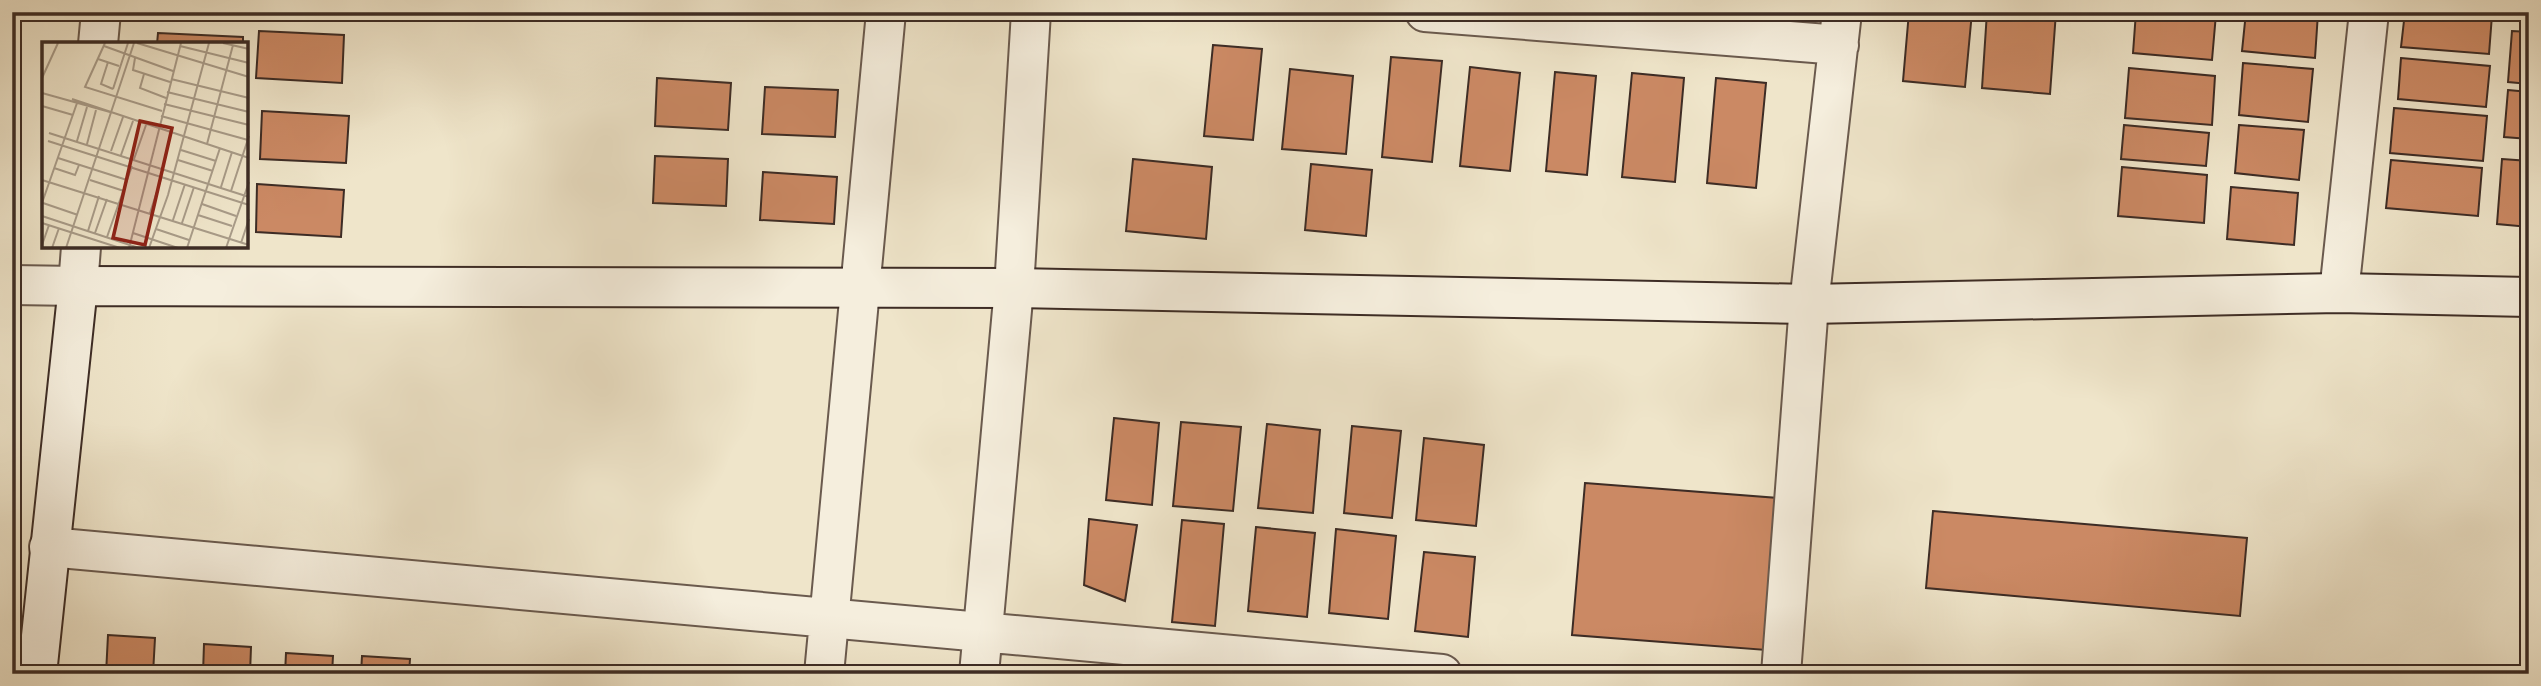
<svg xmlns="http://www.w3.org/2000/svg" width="2541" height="686" font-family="'IM FELL Great Primer',serif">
	<rect width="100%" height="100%" fill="#efe5ca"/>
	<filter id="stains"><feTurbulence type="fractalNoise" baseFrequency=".00286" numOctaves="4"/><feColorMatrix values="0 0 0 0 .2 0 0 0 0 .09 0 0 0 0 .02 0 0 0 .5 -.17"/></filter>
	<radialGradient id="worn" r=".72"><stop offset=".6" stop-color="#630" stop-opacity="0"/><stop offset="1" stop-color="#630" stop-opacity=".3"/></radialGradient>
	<path fill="#cb8964" stroke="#3d2c25" stroke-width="2" d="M 1745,12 L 1811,12 L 1809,34 L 1744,28 Z
		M 1909,12 L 1972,12 L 1965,87 L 1903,81 Z
		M 1987,12 L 2056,12 L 2050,94 L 1982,88 Z
		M 2136,12 L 2216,14 L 2212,60 L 2133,53 Z
		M 2246,12 L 2318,13 L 2315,58 L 2242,51 Z
		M 2405,12 L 2492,15 L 2489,54 L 2401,47 Z
		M 259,31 L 344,35 L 342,83 L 256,78 Z
		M 2512,31 L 2529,32 L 2529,84 L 2508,82 Z
		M 158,33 L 243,37 L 243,44 L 157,44 Z
		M 1213,45 L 1262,49 L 1253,140 L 1204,136 Z
		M 1391,57 L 1442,61 L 1432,162 L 1382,157 Z
		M 2401,58 L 2490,66 L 2486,107 L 2398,99 Z
		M 2243,63 L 2313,69 L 2308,122 L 2239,115 Z
		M 1470,67 L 1520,73 L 1510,171 L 1460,166 Z
		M 2129,68 L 2215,76 L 2212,125 L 2125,118 Z
		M 1290,69 L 1353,76 L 1346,154 L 1282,149 Z
		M 1555,72 L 1596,76 L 1587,175 L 1546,171 Z
		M 1632,73 L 1684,78 L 1675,182 L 1622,177 Z
		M 657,78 L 731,83 L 728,130 L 655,126 Z
		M 1716,78 L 1766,83 L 1756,188 L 1707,183 Z
		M 765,87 L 838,90 L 835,137 L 762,134 Z
		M 2508,90 L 2529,92 L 2529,139 L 2504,137 Z
		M 2394,108 L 2487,116 L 2483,161 L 2390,153 Z
		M 262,111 L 349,116 L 346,163 L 260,159 Z
		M 2124,125 L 2209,133 L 2206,166 L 2121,159 Z
		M 2239,125 L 2304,130 L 2299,180 L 2235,173 Z
		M 655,156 L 728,159 L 726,206 L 653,203 Z
		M 1133,159 L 1212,167 L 1206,239 L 1126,231 Z
		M 2502,159 L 2529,161 L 2529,227 L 2497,224 Z
		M 2391,160 L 2482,168 L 2478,216 L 2386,208 Z
		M 1311,164 L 1372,170 L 1366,236 L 1305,230 Z
		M 2122,167 L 2207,175 L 2204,223 L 2118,216 Z
		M 763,172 L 837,177 L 834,224 L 760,220 Z
		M 257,184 L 344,190 L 341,237 L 256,232 Z
		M 2231,187 L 2298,193 L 2294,245 L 2227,239 Z
		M 1114,418 L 1159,423 L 1152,505 L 1106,500 Z
		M 1181,422 L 1241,427 L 1233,511 L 1173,506 Z
		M 1267,424 L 1320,430 L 1313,513 L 1258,508 Z
		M 1352,426 L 1401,431 L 1392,518 L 1344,513 Z
		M 1424,438 L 1484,445 L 1476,526 L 1416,520 Z
		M 1585,483 L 1778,498 L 1766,650 L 1572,635 Z
		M 1933,511 L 2247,538 L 2240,616 L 1926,588 Z
		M 1089,519 L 1137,525 L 1125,601 L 1084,585 Z
		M 1182,520 L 1224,524 L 1215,626 L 1172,622 Z
		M 1256,527 L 1315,533 L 1307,617 L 1248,611 Z
		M 1336,529 L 1396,536 L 1388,619 L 1329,613 Z
		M 1424,552 L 1475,557 L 1468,637 L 1415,631 Z
		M 108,635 L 155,638 L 153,674 L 106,674 Z
		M 204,644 L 251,647 L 250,674 L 203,674 Z
		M 286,653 L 333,656 L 332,674 L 285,674 Z
		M 362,656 L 410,659 L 409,674 L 361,674 Z"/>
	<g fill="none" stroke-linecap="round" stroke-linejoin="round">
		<defs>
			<path id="street" d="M 1425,12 L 1839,45
				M 98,44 L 101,12
				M 12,285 L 78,286 L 81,247
				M 2339,293 L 2369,12
				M 49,547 L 1442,674
				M 824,674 L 886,12
				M 979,674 L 1014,288 L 1031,12
				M 1781,674 L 1809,304 L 1842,12"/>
			<path id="secondary" d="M 37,674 L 78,286 L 1014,288 L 1809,304 L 2339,293 L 2529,297"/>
		</defs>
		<use href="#street" stroke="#6a5a4e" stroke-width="42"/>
		<use href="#secondary" stroke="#3d2c25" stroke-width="42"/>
		<use href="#street" stroke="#f5eedd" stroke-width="38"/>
		<use href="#secondary" stroke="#f5eedd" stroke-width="38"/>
	</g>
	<g transform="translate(42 42)">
		<rect width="206" height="206" fill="#efe5ca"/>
		<path fill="none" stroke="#a89b88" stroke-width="2" d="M 63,1 L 43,45 L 120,69M 95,1 L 207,35M 181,1 L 207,7M 62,4 L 131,29M 138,4 L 207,21M 93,16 L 91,28 L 128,40M 56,17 L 77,24M 66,20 L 59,42 L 71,47M 102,32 L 98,46 L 124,56M 0,36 L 16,1M 129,37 L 207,56M 71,47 L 86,1M 125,50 L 207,70M 0,51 L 68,70M 30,57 L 207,116M 122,62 L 207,83M 0,64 L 31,73M 119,74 L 206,98M 7,91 L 207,155M 6,99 L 207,163M 35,99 L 45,65M 45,102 L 54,68M 165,102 L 191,3M 139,108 L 174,119M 69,109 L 81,75M 79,113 L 91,79M 16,116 L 85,138M 92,117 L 104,83M 136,118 L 171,129M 12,126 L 33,133 L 37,123M 0,138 L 207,203M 48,138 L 82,149M 179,145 L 190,110M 189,149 L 207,94M 0,161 L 35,61M 1,161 L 36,173M 160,162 L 194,174M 108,171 L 120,134M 156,173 L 190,184M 0,174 L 97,206M 131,178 L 143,142M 0,181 L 78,206M 140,181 L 152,145M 114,187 L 147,198M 46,189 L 57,154M 53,191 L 65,157M 91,191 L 136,206M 65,195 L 90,124M 199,201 L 207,177M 0,203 L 7,183M 10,206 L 17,186M 24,206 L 92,1M 87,206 L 139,1M 107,206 L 126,153 L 167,1M 145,206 L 178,106M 184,206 L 207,140"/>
		<path fill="#8f2418" fill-opacity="0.15" stroke="#8f2418" stroke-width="3.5" d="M 98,79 L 130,86 L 103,203 L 71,196 Z"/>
		<rect width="206" height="206" fill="none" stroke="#3d2c25" stroke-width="3.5"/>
	</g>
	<rect width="2541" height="686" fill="none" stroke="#efe5ca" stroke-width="42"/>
	<rect x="14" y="14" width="2513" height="658" fill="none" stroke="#3d2c25" stroke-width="3.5"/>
	<rect x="21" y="21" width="2499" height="644" fill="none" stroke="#3d2c25" stroke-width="2"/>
	<rect width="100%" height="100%" filter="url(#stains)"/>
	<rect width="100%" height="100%" fill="url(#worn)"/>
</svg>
